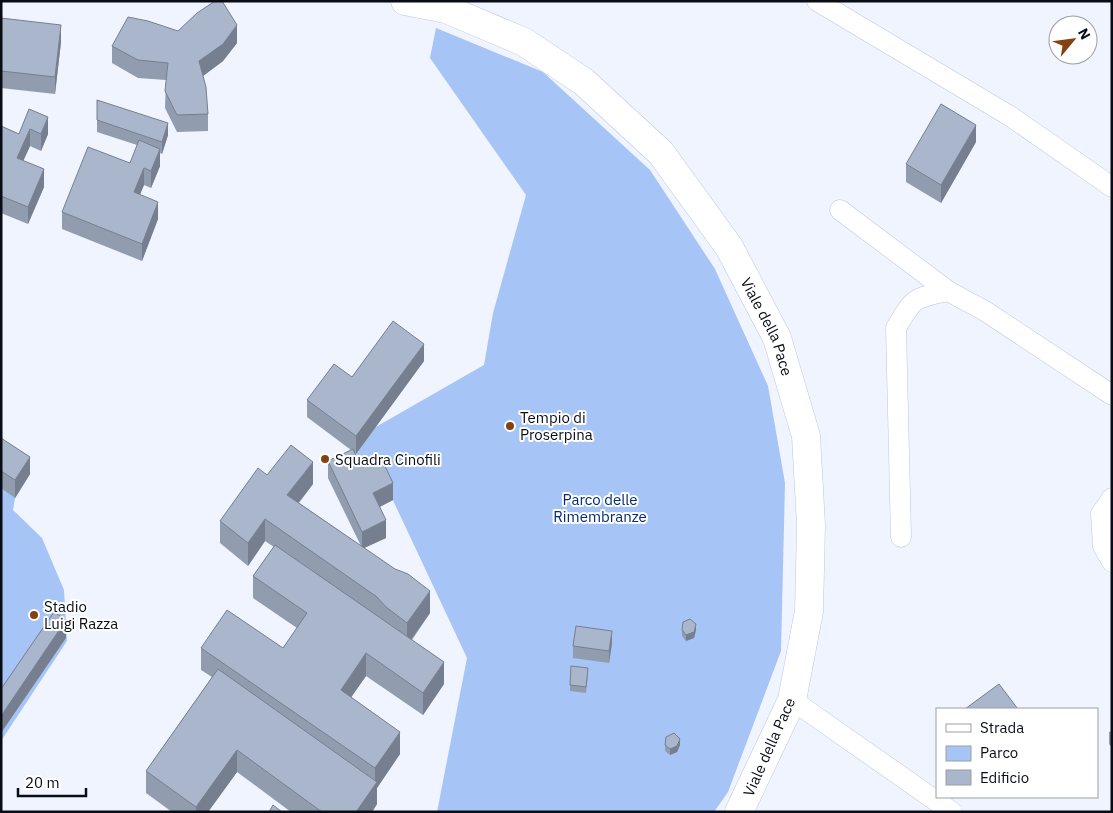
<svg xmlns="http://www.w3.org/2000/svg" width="1113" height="813" font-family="'IBM Plex Sans',sans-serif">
	<rect width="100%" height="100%" fill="#eff4fe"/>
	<path fill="#a7c4f6" d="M 436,28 L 543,72 L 650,170 L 715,269 L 768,386 L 785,483 L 781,651 L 728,792 L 714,812 L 437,812 L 467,658 L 383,479 L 356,454 L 374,428 L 484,365 L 493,313 L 526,195 L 430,58 Z
		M 1,455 L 30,474 L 15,498 L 13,510 L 42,538 L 64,590 L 67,641 L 1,741 Z"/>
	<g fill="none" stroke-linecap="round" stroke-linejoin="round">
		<defs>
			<path id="street" d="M 817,1 L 1010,116 L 1112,187
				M 840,210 L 948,291
				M 1112,498 L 1101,514 L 1103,546 L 1112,562
				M 901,537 L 896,328 C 914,297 914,298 948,291 L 985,311 L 1112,395
				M 792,700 L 952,812"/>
			<g id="secondary">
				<path id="s1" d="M 405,1 L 446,9 L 524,42 L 584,82 L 661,153 L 729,247 L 777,338 L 806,436 L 811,525 L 809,611 L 792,700 L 739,812"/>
			</g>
		</defs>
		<use href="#street" stroke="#bac8df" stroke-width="21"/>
		<use href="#secondary" stroke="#bac8df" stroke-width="29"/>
		<use href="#street" stroke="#fff" stroke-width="20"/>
		<use href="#secondary" stroke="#fff" stroke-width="28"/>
	</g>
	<path fill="#919daf" d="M 1,18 L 61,42 L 55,94 L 1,88 Z
		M 178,31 L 237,43 L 223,61 L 203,76 L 208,114 L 208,131 L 177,132 L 165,108 L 166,80 L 138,78 L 112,63 L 112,46 Z
		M 97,100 L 168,135 L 162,154 L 160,153 L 160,166 L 151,188 L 144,185 L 140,194 L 158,219 L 142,261 L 62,229 L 62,212 L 130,163 L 137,145 L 97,132 Z
		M 29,109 L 48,134 L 41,151 L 30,146 L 23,161 L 44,187 L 28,224 L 1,213 L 1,126 L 19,134 Z
		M 976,142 L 941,203 L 906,182 L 906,164 Z
		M 424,361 L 356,454 L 355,453 L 360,465 L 393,500 L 380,507 L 386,538 L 364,548 L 430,613 L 412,640 L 444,684 L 423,715 L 366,676 L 351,697 L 400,754 L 377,788 L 377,804 L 372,812 L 291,812 L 237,772 L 208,812 L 172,812 L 146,793 L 146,771 L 212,677 L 201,670 L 201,648 L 283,648 L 297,628 L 253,598 L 253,576 L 274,547 L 265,541 L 248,566 L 220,543 L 220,521 L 267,475 L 313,484 L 299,503 L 361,546 L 328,478 L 328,461 L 351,450 L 307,417 L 307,400 L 352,377 Z
		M 1,438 L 30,474 L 15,498 L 1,488 Z
		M 682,630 L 696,630 L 694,638 L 686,641 L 682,636 Z
		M 612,643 L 609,663 L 573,658 L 573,646 Z
		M 588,674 L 586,693 L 570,691 L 570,685 Z
		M 1112,731 L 1112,748 L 1109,744 L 1109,732 Z
		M 665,745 L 680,745 L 677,752 L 670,755 L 665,751 Z"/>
	<path fill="#767f8f" d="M 61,25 L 61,42 L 55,94 L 55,77 Z
		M 237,25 L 237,43 L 223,61 L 199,79 L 199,61 Z
		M 48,117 L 48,134 L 41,151 L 41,134 Z
		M 168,123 L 168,135 L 162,154 L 162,142 Z
		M 976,125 L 976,142 L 941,203 L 941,185 Z
		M 30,129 L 30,146 L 17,175 L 17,158 Z
		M 160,149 L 160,166 L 151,188 L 151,171 Z
		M 144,168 L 144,185 L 134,209 L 134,192 Z
		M 44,169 L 44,187 L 28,224 L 28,207 Z
		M 158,202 L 158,219 L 142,261 L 142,244 Z
		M 424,344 L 424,361 L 356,454 L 356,436 Z
		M 30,457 L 30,474 L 15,498 L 15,480 Z
		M 313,462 L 313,484 L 287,517 L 287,495 Z
		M 393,483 L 393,500 L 373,510 L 373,493 Z
		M 265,519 L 265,541 L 248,566 L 248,543 Z
		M 386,520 L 386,538 L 362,549 L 362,532 Z
		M 430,591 L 430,613 L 407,645 L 407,623 Z
		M 66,620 L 66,638 L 1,733 L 1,716 Z
		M 696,624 L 696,630 L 694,638 L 686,641 L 686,635 Z
		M 612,631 L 612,643 L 609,663 L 609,651 Z
		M 366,653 L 366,676 L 341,712 L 341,690 Z
		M 444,662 L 444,684 L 423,715 L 423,693 Z
		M 400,732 L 400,754 L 377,788 L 377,804 L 372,812 L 356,812 L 375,784 L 375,768 Z
		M 680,739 L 680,745 L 677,752 L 670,755 L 670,749 Z
		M 237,750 L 237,772 L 208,812 L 196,812 L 196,807 Z"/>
	<path fill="#a9b6cc" stroke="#767f8f" d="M 215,1 L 222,1 L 237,25 L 223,44 L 199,61 L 206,87 L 208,114 L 177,115 L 165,91 L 168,63 L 138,60 L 112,46 L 128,17 L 148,21 L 178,31 L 197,13 Z
		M 1,18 L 61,25 L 55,77 L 1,71 Z
		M 97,100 L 168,123 L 162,142 L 97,120 Z
		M 941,104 L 976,125 L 941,185 L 906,164 Z
		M 29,109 L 48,117 L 41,134 L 30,129 L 17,158 L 44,169 L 28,207 L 1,196 L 1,126 L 19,134 Z
		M 139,140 L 160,149 L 151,171 L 144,168 L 134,192 L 158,202 L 142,244 L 62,212 L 88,147 L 130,163 Z
		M 393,321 L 424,344 L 356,436 L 307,400 L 334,364 L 352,377 Z
		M 1,438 L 30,457 L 15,480 L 1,471 Z
		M 291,445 L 313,462 L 287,495 L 395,569 L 408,574 L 430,591 L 407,623 L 386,607 L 377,597 L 265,519 L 248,543 L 220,521 L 258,468 L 267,475 Z
		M 353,449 L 360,465 L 383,462 L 393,483 L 373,493 L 386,520 L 362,532 L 328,461 Z
		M 275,545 L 444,662 L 423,693 L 366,653 L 341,690 L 400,732 L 375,768 L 201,648 L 227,610 L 283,648 L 307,613 L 253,576 Z
		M 54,612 L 66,620 L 1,716 L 1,689 Z
		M 690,619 L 696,624 L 694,632 L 686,635 L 682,630 L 683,622 Z
		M 576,626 L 612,631 L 609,651 L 573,646 Z
		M 571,666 L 588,668 L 586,687 L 570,685 Z
		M 218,669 L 377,782 L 356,812 L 322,812 L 237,750 L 196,807 L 146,771 Z
		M 999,684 L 1018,709 L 965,709 Z
		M 674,733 L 680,739 L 677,746 L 670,749 L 665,745 L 666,737 Z
		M 273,805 L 282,812 L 269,812 Z"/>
	<g fill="#844211" stroke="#fff" stroke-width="2">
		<circle cx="510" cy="426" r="5"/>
		<circle cx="325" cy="459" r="5"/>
		<circle cx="34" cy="615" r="5"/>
	</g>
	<g text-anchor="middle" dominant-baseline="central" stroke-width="4" stroke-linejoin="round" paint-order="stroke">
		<g font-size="15" fill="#080c14" stroke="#fff">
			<text stroke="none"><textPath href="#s1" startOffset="508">Viale della Pace</textPath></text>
			<text transform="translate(769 747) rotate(-66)">Viale della Pace</text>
		</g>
		<g font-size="15" fill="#080c14" stroke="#fff" text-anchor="start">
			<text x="520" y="417">Tempio di<tspan x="520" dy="17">Proserpina</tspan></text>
			<text x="335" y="459">Squadra Cinofili</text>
			<text x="44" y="606">Stadio<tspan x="44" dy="17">Luigi Razza</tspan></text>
		</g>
		<g font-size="15" fill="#022a76" stroke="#fff">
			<text x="600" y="499">Parco delle<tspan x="600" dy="17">Rimembranze</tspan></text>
		</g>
	</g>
	<rect width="1113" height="813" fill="none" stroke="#080c14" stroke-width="5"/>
	<rect x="936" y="708" width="162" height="90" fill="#ffffff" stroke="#9c9ea1"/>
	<rect x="946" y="724" width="25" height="8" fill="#ffffff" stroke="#9c9ea1"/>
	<text x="980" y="733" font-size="15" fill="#080c14">Strada</text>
	<rect x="946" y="746" width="25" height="15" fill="#a7c4f6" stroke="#9c9ea1"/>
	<text x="980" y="758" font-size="15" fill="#080c14">Parco</text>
	<rect x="946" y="770" width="25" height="15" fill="#a9b6cc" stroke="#9c9ea1"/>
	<text x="980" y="783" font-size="15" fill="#080c14">Edificio</text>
	<g transform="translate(1073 40) rotate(61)"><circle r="24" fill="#ffffff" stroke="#9c9ea1"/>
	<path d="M0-4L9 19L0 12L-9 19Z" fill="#844211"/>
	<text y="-8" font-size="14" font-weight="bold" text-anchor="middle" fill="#080c14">N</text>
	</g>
	<path d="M18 788v8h68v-8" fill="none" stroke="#080c14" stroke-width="2.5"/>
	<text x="25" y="788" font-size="15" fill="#080c14" stroke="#ffffff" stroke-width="4" paint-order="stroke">20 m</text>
</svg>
